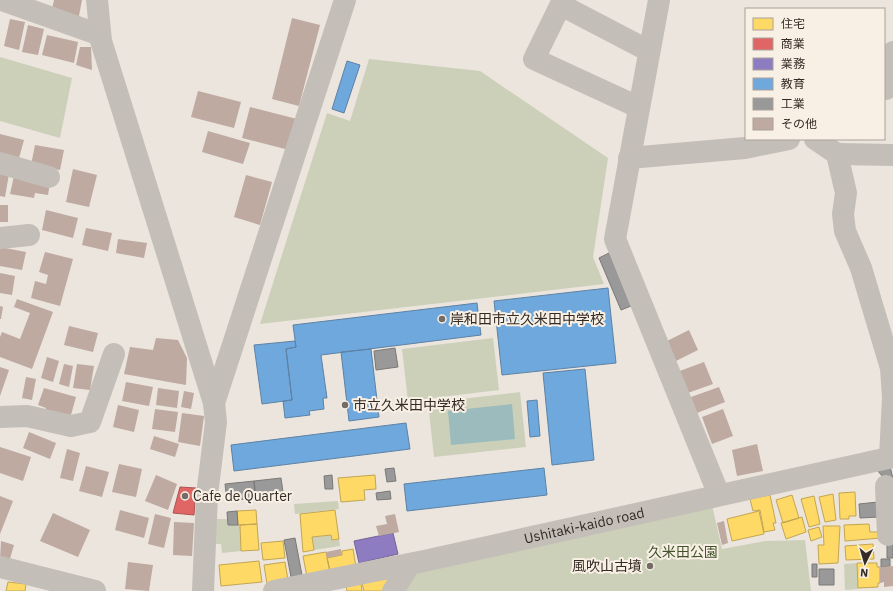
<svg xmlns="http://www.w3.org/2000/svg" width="893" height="591" font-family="'IBM Plex Sans','Noto Sans JP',sans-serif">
	<rect width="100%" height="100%" fill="#ebe5de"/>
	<path fill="#ccd0b9" d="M 0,57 L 72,78 L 60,138 L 0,121 Z
		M 369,59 L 480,71 L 608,158 L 593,257 L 604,284 L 260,324 L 327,113 L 350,121 Z
		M 493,338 L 499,390 L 408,401 L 402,349 Z
		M 520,392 L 526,447 L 434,457 L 428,403 Z
		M 338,501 L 339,509 L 295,514 L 294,504 Z
		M 712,505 L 722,549 L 765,541 L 805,540 L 811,591 L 398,591 L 412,573 Z
		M 211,519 L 228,519 L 228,525 L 240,525 L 241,551 L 222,553 L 221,544 L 210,544 Z
		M 331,535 L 332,540 L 339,539 L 340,546 L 314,550 L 312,537 Z
		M 857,563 L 858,589 L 845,590 L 844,564 Z"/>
	<path fill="#9bbbbc" d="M 512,404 L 515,439 L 451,445 L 448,411 Z"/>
	<path fill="#ffd966" stroke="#c2a553" d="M 375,475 L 376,489 L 364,490 L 365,500 L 341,502 L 338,478 Z
		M 855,492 L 856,516 L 849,516 L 849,519 L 840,519 L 839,493 Z
		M 833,494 L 836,520 L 825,522 L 819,497 Z
		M 770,495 L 776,523 L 773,523 L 775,530 L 764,532 L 760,510 L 753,511 L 750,499 Z
		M 792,495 L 799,518 L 783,523 L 776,500 Z
		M 814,496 L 820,524 L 809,527 L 801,499 Z
		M 256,510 L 257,524 L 238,525 L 237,511 Z
		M 335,510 L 339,539 L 332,540 L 331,535 L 312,537 L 314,550 L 303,552 L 300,514 Z
		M 759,511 L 764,534 L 732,541 L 727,519 Z
		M 802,517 L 806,532 L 786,539 L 781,523 Z
		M 257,524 L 259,550 L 241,551 L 240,525 Z
		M 869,524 L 870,532 L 881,532 L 881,538 L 845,541 L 844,525 Z
		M 823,526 L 840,526 L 838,563 L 819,564 L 818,545 L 824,545 Z
		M 819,527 L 822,537 L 811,541 L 808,530 Z
		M 283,541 L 285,558 L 263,560 L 261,543 Z
		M 873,544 L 874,559 L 846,560 L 845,546 Z
		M 353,549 L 356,567 L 330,572 L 327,558 L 342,555 L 342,551 Z
		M 326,552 L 330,572 L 307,577 L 303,556 Z
		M 259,561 L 262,582 L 221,586 L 219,565 Z
		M 285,562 L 288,580 L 267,584 L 264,565 Z
		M 857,563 L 877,563 L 877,567 L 880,567 L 880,583 L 878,583 L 878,587 L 858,588 Z
		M 391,578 L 385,591 L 364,591 L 362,583 Z
		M 8,582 L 26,584 L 25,591 L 6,591 Z
		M 361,583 L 362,591 L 347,591 L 346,586 Z"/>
	<path fill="#e06666" stroke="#ac5453" d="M 180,487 L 196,488 L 194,515 L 173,513 Z"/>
	<path fill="#8e7cc3" stroke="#736494" d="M 393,533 L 398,554 L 359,563 L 354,541 Z"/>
	<path fill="#6fa8dc" stroke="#5d82a5" d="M 347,61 L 360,65 L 344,113 L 332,109 Z
		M 608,288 L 616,363 L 502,375 L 494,301 Z
		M 477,303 L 481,335 L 321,355 L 327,398 L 323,398 L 324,409 L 309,411 L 310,415 L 285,418 L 283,401 L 292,400 L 286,349 L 296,347 L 293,325 Z
		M 295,341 L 296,347 L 286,349 L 292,400 L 262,404 L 254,345 Z
		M 371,349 L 379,417 L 349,421 L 341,352 Z
		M 585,369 L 594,460 L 552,465 L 543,373 Z
		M 537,400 L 540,436 L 530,437 L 527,401 Z
		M 406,423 L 410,449 L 234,471 L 231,445 Z
		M 544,468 L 547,495 L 407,511 L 404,484 Z"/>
	<path fill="#999" stroke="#7b7876" d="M 609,253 L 631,306 L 621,310 L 599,258 Z
		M 395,348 L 398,367 L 376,370 L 374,351 Z
		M 890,466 L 893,479 L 892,487 L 876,469 Z
		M 394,468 L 396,481 L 387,482 L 385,469 Z
		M 332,475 L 333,489 L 325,489 L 324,476 Z
		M 281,478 L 283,492 L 255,495 L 254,481 Z
		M 254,481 L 256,498 L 227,501 L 225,484 Z
		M 390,491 L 391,499 L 377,500 L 376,493 Z
		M 878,502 L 879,517 L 860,518 L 859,504 Z
		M 237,511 L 238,525 L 228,525 L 227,512 Z
		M 295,538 L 302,575 L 291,577 L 284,540 Z
		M 887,543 L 893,543 L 893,558 L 887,558 Z
		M 881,559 L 890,559 L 890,566 L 881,567 Z
		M 812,564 L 817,564 L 817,577 L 812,577 Z
		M 819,569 L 834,569 L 834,585 L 819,585 Z"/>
	<path fill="#beaaa0" d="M 54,0 L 82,0 L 78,21 L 51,14 Z
		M 292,18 L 320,25 L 299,106 L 272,99 Z
		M 10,19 L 25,22 L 19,50 L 4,46 Z
		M 28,25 L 44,29 L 38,55 L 22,52 Z
		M 47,35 L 78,42 L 74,63 L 42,55 Z
		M 80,47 L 91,47 L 92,70 L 76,65 Z
		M 198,91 L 241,102 L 234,128 L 191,117 Z
		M 250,107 L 297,119 L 289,150 L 242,138 Z
		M 208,131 L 250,143 L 243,164 L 202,152 Z
		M 0,134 L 24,140 L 19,158 L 0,153 Z
		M 35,145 L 64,150 L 60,170 L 31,165 Z
		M 73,169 L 97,175 L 89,207 L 66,202 Z
		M 0,173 L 9,174 L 5,197 L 0,196 Z
		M 246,175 L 272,182 L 260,225 L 234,217 Z
		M 14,176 L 50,183 L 48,195 L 35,193 L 34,198 L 10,194 Z
		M 0,205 L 8,205 L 8,222 L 0,222 Z
		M 46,210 L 78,218 L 73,238 L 42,230 Z
		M 86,228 L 112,233 L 108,251 L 82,245 Z
		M 118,239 L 147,243 L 144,258 L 116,253 Z
		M 0,247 L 26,252 L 22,270 L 0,266 Z
		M 45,252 L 73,259 L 60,306 L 31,298 L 35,281 L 46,284 L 48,275 L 39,272 Z
		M 0,273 L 15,276 L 12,295 L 0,293 Z
		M 17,299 L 53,312 L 32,369 L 0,357 L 0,337 L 2,332 L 20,339 L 30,313 L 14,307 Z
		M 0,306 L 3,307 L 1,319 L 0,319 Z
		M 69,326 L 98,333 L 93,352 L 64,345 Z
		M 689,330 L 698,350 L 676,361 L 667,341 Z
		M 156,338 L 178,340 L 187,358 L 186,385 L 124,374 L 130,347 L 153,350 Z
		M 47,357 L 59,361 L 53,382 L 41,378 Z
		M 704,362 L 713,384 L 685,394 L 677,372 Z
		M 64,364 L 73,366 L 69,387 L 59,384 Z
		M 77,364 L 94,366 L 90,390 L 73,388 Z
		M 0,367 L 9,370 L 0,396 Z
		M 26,377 L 36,379 L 32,400 L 22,398 Z
		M 126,382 L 153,387 L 149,406 L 122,401 Z
		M 719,387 L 725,402 L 697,413 L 691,397 Z
		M 44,388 L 76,397 L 71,415 L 44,413 L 46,408 L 38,405 Z
		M 158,388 L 179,391 L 177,408 L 156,405 Z
		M 184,391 L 194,393 L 191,409 L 181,407 Z
		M 118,405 L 139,410 L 134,432 L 113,427 Z
		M 155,409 L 178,412 L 175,432 L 152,429 Z
		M 723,409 L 733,436 L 712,444 L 702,417 Z
		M 182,413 L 204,416 L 200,446 L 178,442 Z
		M 29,432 L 56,443 L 50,459 L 23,448 Z
		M 154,436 L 179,444 L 175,457 L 150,449 Z
		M 757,444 L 763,471 L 737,476 L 732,450 Z
		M 0,447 L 31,457 L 23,481 L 0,473 Z
		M 67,449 L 80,453 L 73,481 L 60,478 Z
		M 119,464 L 142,469 L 136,497 L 112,492 Z
		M 86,466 L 109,472 L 102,497 L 79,491 Z
		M 156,475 L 177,484 L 168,510 L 145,501 Z
		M 0,496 L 13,501 L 0,534 Z
		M 120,510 L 149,518 L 144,538 L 115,530 Z
		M 53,513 L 90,530 L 78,557 L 40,541 Z
		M 155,514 L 171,518 L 164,548 L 148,544 Z
		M 395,514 L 399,532 L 379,536 L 376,526 L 387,524 L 385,516 Z
		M 724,521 L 728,543 L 722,545 L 717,523 Z
		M 174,522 L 194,523 L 192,556 L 173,555 Z
		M 1,541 L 14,545 L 9,562 L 0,559 Z
		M 341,549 L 342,555 L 327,558 L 326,552 Z
		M 128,562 L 153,565 L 149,591 L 125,589 Z
		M 893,566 L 893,586 L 884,587 L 884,582 L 880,583 L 880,567 Z"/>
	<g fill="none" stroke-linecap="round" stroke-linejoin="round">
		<g stroke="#c4beb8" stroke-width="22">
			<path d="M 2,0 L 100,35"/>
			<path d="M 97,0 L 101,41 L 214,403 L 216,422 L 207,495 L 203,591"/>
			<path d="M 563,0 L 534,59 L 638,107"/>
			<path d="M 659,0 L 615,239 L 719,495"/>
			<path d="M 561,5 L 649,51"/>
			<path d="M 886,89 L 893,52"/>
			<path d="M 815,139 L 837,154 L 846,193 L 843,214 L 845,231 L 861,268 L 891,368 L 893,397 L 890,457"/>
			<path d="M 837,154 L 893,155"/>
			<path d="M 629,158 L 745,148 L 789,139"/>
			<path d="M 0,163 L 49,177"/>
			<path d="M 0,238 L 29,235"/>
			<path d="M 214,403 L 345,0"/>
			<path d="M 0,417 L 27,416 L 71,426 L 90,422 L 114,354"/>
			<path d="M 886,486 L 888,535"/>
			<path d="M 0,567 L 95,591"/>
			<path id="s1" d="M 274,591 L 424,561 L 893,457"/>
			<path d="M 393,591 L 410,564"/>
		</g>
	</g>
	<g fill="#746c66" stroke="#f8f0e5" stroke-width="1.5">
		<circle cx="442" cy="319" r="4"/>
		<circle cx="345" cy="405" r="4"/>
		<circle cx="185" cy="496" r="4"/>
		<circle cx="650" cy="566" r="4"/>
	</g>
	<g text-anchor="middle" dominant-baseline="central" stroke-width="4" stroke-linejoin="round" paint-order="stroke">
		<g font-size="14" fill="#342b26" stroke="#f8f0e5" text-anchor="start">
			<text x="450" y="319">岸和田市立久米田中学校</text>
			<text x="353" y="405">市立久米田中学校</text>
			<text x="193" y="496">Cafe de Quarter</text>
			<text x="642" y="566" text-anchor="end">風吹山古墳</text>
		</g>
		<g font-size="14" fill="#342b26" stroke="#f8f0e5">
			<text stroke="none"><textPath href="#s1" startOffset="317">Ushitaki-kaido road</textPath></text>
		</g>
		<g font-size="14" fill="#43522b" stroke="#f8f0e5">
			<text x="683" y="552">久米田公園</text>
		</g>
	</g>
	<rect x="745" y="8" width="140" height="132" fill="#f8f0e5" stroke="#aaa199"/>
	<rect x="753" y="18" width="20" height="12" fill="#ffd966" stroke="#aaa199"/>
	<text x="781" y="28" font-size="12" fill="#342b26">住宅</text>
	<rect x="753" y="38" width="20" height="12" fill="#e06666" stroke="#aaa199"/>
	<text x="781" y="48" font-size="12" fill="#342b26">商業</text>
	<rect x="753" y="58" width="20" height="12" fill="#8e7cc3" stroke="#aaa199"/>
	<text x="781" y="68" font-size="12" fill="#342b26">業務</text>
	<rect x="753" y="78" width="20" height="12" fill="#6fa8dc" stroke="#aaa199"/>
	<text x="781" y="88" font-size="12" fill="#342b26">教育</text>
	<rect x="753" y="98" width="20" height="12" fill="#999999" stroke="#aaa199"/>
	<text x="781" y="108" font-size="12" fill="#342b26">工業</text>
	<rect x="753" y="118" width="20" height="12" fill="#beaaa0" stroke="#aaa199"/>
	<text x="781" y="128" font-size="12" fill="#342b26">その他</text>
	<g transform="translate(865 563) rotate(185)" stroke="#f8f0e5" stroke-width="3" paint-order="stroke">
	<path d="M0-3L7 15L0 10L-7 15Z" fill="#342b26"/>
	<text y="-6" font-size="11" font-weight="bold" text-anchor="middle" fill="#342b26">N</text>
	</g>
</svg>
